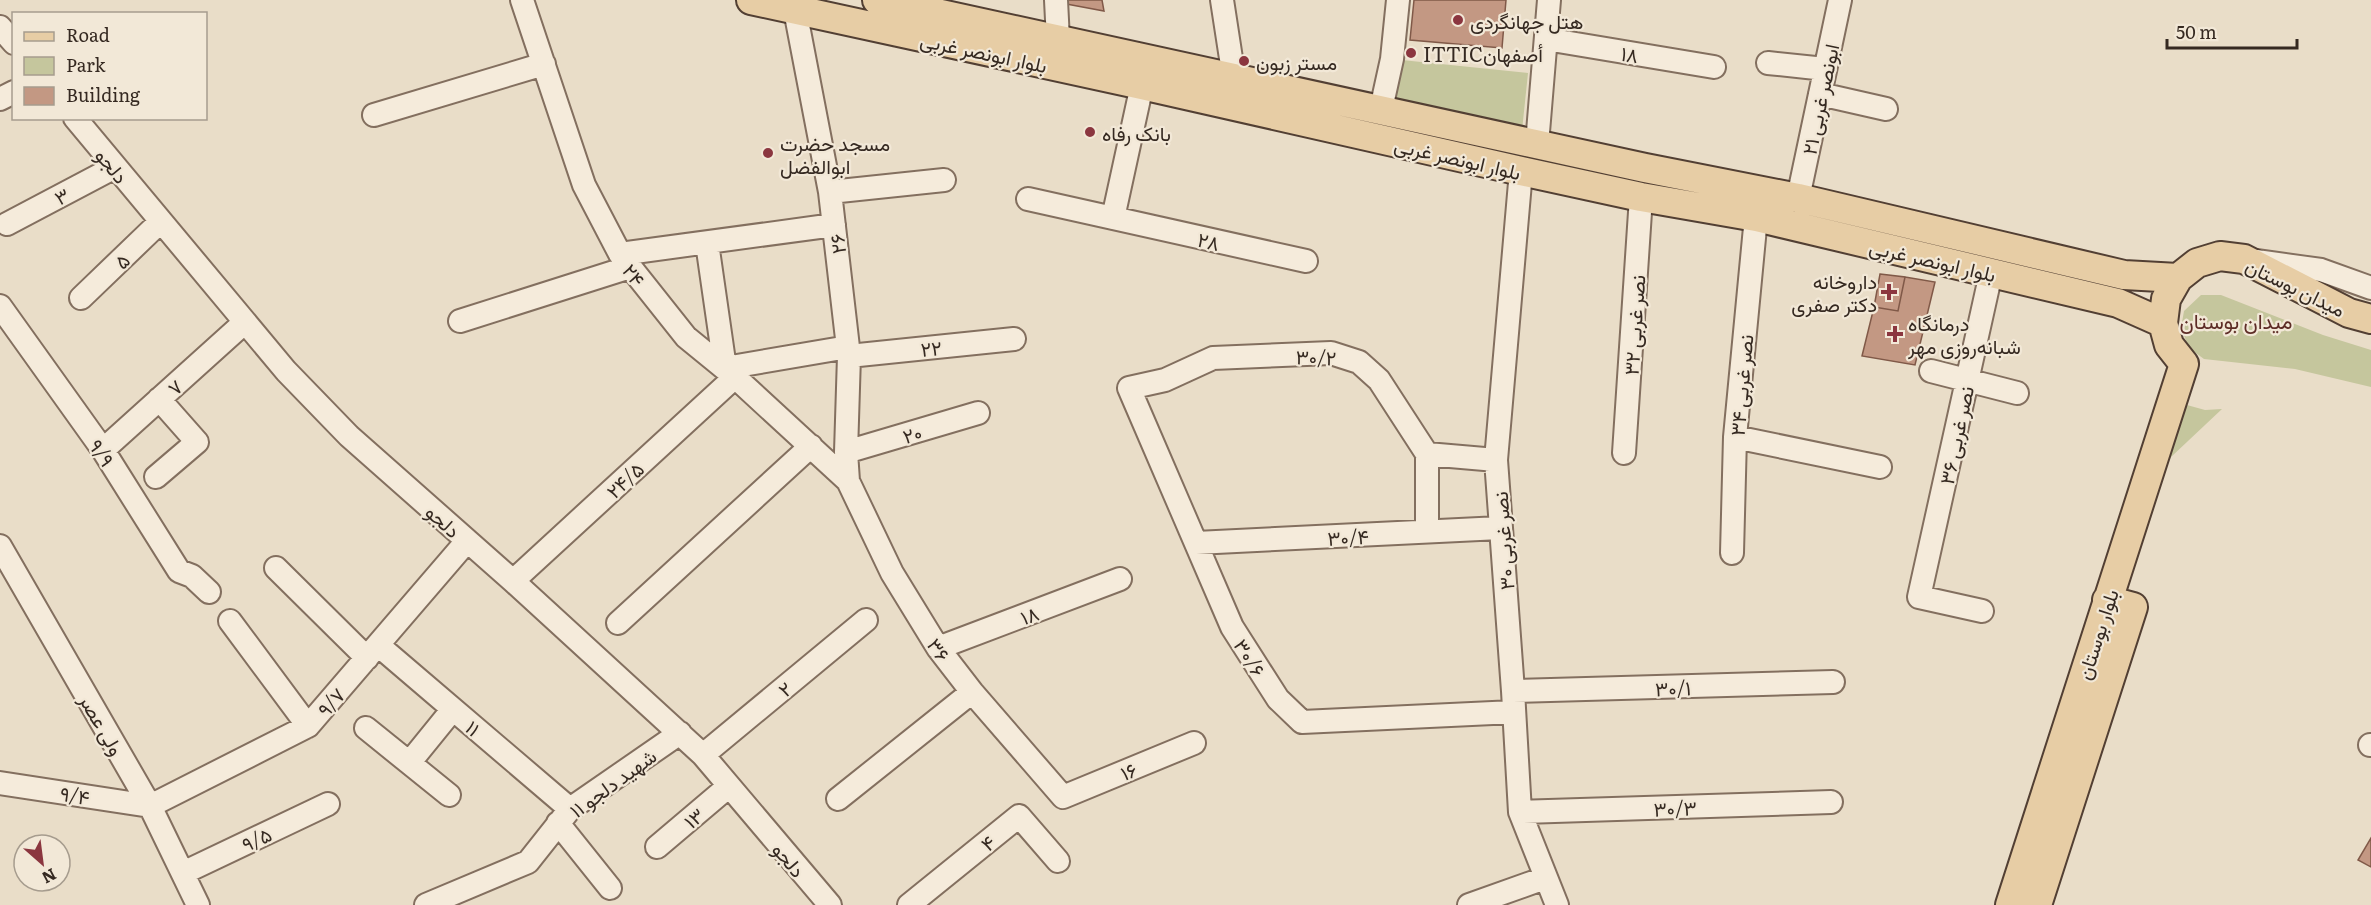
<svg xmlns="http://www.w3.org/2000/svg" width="2371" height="905" font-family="Literata,Vazirmatn,serif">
	<rect width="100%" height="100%" fill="#e9ddc8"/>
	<path fill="#c5c69d" d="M 1392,59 L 1528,73 L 1521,140 L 1381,109 Z
		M 2201,295 L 2221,295 L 2323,335 L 2371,350 L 2371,387 L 2295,369 L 2204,359 L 2189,348 L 2181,328 L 2184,311 Z
		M 2176,402 L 2205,410 L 2222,409 L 2171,457 L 2155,482 Z"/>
	<path fill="#c39883" stroke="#805948" stroke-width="1.5" d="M 1045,0 L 1102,0 L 1104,11 Z
		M 1414,0 L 1506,0 L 1502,48 L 1410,40 Z
		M 1880,274 L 1905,277 L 1898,311 L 1874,307 Z
		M 1905,277 L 1935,282 L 1915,365 L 1862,356 L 1874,307 L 1898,311 Z
		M 2371,838 L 2371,867 L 2358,860 Z"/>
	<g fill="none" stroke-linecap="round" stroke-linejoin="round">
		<defs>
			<path id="minor" d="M 522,0 L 584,185 L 620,254 L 686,337 L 735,377 L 848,481
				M 1056,0 L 1058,40
				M 1222,0 L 1234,78
				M 795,10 L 830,192 L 849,356 L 846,452 L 848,481 L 892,573 L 938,648 L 972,692 L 1063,797 L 1194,743
				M 0,27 L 14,43
				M 1546,39 L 1714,67
				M 1768,63 L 1825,69
				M 1820,94 L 1886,109
				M 0,99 L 14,92
				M 1381,109 L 1392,59 L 1398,0
				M 374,115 L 544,64
				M 75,118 L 286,371 L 349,436 L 513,581 L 703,755 L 830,905
				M 1537,144 L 1549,0
				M 1521,171 L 1496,460 L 1513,691 L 1520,812 L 1557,905
				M 830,192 L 944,180
				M 1798,198 L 1840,0
				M 1028,199 L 1306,261
				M 1113,218 L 1142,85
				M 7,224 L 115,167
				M 707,243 L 725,368 L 848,347
				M 620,254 L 834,225
				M 2256,261 L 2321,270 L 2371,288
				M 81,298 L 160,222
				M 0,306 L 103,450 L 179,571 L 192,576 L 209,592
				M 460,321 L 630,267
				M 849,356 L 1014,339
				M 1931,371 L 2017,393
				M 1735,437 L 1880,467
				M 103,450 L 245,322
				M 846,452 L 978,413
				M 1624,453 L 1641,197
				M 1496,460 L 1427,454 L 1379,380 L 1359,362 L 1331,353 L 1213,358 L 1165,380 L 1129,388 L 1232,627 L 1278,699 L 1302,722 L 1514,712
				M 156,477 L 197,442 L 159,399
				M 1427,531 L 1427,454
				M 1196,543 L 1500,528
				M 0,546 L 150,806 L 198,905
				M 1732,553 L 1735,437 L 1756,217
				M 276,568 L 367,658
				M 513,581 L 735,377
				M 1982,611 L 1919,597 L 1991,273
				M 230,621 L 308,726
				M 618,623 L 811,446
				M 378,645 L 570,809
				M 938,648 L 1120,579
				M 1513,691 L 1833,682
				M 366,728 L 449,795
				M 2370,745 L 2371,745
				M 703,755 L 866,620
				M 410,762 L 453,709
				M 0,783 L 150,806 L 308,726 L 467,541
				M 838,799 L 972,692
				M 1520,812 L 1831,802
				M 558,823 L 610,888
				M 657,847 L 729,786
				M 183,873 L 328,804
				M 426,905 L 528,862 L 570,809 L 680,733
				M 909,905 L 1019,816 L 1058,861
				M 1469,905 L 1545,878"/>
			<path id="major" d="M 751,0 L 1142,85 L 1521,171 L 1641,197 L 1756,217 L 2118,303 L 2163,323
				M 877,0 L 1645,168 L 1798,198 L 2124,275 L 2178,278
				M 2010,905 L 2184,364 L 2169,345 L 2163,323 L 2166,299 L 2178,278 L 2197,263 L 2220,256 L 2244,259 L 2349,313 L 2371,319
				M 2037,905 L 2133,607 L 2107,600"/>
		</defs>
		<use href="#minor" stroke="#836f5f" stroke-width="26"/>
		<use href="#major" stroke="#523f33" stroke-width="32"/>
		<use href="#minor" stroke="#f5ebdb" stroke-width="22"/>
		<use href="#major" stroke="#e7cda5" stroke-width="28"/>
	</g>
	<g fill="#8b363f" stroke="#f2e8d7" stroke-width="2">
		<circle cx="1458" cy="20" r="6"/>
		<circle cx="1411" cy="53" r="6"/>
		<circle cx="1244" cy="61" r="6"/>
		<circle cx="1090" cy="132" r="6"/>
		<circle cx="768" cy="153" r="6"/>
		<path d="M1886 283h6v6h6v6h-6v6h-6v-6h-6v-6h6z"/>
		<path d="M1892 325h6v6h6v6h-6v6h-6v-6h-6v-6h6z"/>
	</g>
	<g text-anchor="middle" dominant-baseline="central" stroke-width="4.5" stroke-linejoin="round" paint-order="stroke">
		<g font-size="20" fill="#352921" stroke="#f2e8d7" text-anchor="start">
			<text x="1470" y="20">هتل جهانگردی</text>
			<text x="1423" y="53">ITTICأصفهان</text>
			<text x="1256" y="61">مستر زبون</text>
			<text x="1102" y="132">بانک رفاه</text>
			<text x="780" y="142">مسجد حضرت<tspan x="780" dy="23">ابوالفضل</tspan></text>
			<text x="1877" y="280" text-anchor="end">داروخانه<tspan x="1877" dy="23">دکتر صفری</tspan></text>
			<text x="1908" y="322">درمانگاه<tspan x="1908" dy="23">شبانه‌روزی مهر</tspan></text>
		</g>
		<g font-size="20" fill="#352921" stroke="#f2e8d7">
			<text transform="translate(984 51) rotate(12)">بلوار ابونصر غربی</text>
			<text transform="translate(1630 53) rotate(9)">۱۸</text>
			<text transform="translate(1819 99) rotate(-78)">ابونصر غربی ۲۱</text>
			<text transform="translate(1458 157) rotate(13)">بلوار ابونصر غربی</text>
			<text transform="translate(113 165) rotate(51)">دلجو</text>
			<text transform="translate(61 195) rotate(-28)">۳</text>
			<text transform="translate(1209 240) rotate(13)">۲۸</text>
			<text transform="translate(836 244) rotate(-97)">۲۶</text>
			<text transform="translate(1933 259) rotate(13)">بلوار ابونصر غربی</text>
			<text transform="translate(121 260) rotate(-44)">۵</text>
			<text transform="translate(635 274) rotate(52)">۲۴</text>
			<text transform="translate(2296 286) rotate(26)">میدان بوستان</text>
			<text transform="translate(1633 325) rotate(-86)">نصر غربی ۳۲</text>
			<text transform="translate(931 347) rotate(-6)">۲۲</text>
			<text transform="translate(1316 356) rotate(2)">۳۰/۲</text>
			<text transform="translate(1740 385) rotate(-85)">نصر غربی ۳۴</text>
			<text transform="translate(174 386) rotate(-42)">۷</text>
			<text transform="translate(912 433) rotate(-17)">۲۰</text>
			<text transform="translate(1955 435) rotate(-78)">نصر غربی ۳۶</text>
			<text transform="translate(103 452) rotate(56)">۹/۹</text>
			<text transform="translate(624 479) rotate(-43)">۲۴/۵</text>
			<text transform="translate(444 520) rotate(42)">دلجو</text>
			<text transform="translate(1348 536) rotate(-3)">۳۰/۴</text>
			<text transform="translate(1502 541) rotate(-94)">نصر غربی ۳۰</text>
			<text transform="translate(1029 614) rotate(-21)">۱۸</text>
			<text transform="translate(2096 634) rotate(-72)">بلوار بوستان</text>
			<text transform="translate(940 649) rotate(55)">۳۶</text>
			<text transform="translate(1251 657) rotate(58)">۳۰/۶</text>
			<text transform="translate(1673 687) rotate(-2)">۳۰/۱</text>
			<text transform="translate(784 688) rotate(-40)">۲</text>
			<text transform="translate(330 701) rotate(-49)">۹/۷</text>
			<text transform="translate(103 724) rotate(60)">ولی عصر</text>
			<text transform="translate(474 727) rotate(41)">۱۱</text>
			<text transform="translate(1128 770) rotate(-23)">۱۶</text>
			<text transform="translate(612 782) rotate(-36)">شهید دلجو ۱۱</text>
			<text transform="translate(75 794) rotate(9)">۹/۴</text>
			<text transform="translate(1675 807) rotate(-2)">۳۰/۳</text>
			<text transform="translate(693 817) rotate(-40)">۱۳</text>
			<text transform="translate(256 838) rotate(-25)">۹/۵</text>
			<text transform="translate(987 842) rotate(-39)">۴</text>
			<text transform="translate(790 859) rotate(50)">دلجو</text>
		</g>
		<g font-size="21" fill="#5d2c26" stroke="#f2e8d7">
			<text x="2236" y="319">میدان بوستان</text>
		</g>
	</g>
	<rect x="12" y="12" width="195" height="108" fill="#f2e8d7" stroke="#a69c8e" stroke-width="1.5"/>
	<rect x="24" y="32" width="30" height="9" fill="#e7cda5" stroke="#a69c8e" stroke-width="1.5"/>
	<text x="66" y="42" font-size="18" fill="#352921">Road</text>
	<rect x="24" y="57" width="30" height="18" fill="#c5c69d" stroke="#a69c8e" stroke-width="1.5"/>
	<text x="66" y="72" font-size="18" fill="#352921">Park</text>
	<rect x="24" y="87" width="30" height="18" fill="#c39883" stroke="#a69c8e" stroke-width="1.5"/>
	<text x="66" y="102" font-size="18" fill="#352921">Building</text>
	<g transform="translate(42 863) rotate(152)"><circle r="28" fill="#f2e8d7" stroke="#a69c8e" stroke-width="1.5"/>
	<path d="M0-4.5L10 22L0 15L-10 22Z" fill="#8b363f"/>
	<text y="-9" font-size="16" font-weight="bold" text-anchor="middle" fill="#352921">N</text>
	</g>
	<path d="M2167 39v9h130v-9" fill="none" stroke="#352921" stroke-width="3"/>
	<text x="2176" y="39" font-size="18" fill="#352921" stroke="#f2e8d7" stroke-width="4.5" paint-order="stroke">50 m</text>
</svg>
